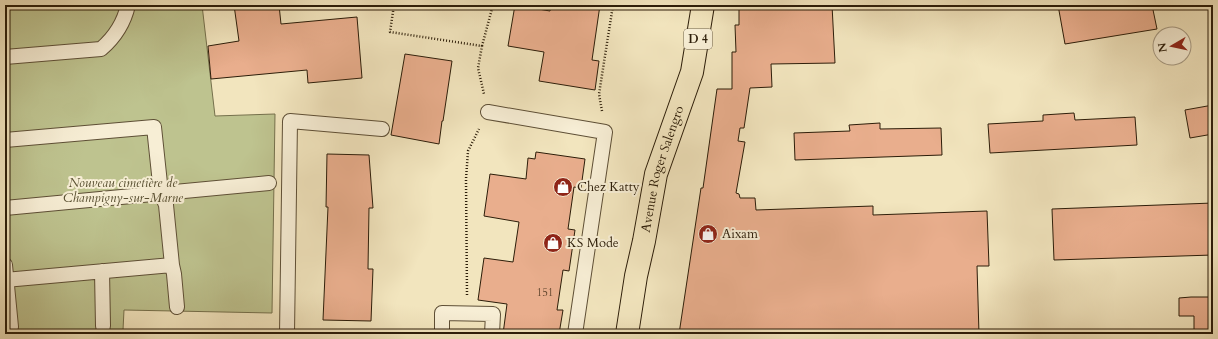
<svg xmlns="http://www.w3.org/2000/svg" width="1218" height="339" font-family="Cardo,serif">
	<rect width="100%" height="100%" fill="#f2e5be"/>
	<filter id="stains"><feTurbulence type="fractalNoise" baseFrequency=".005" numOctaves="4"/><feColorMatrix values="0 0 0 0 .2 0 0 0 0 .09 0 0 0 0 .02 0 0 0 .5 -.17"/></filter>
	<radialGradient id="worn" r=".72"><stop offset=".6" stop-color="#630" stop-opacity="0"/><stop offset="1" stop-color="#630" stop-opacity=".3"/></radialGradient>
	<path fill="#bec38f" stroke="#75704c" d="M 5,5 L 202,5 L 215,116 L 275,114 L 272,313 L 124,310 L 123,330 L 5,333 Z"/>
	<path fill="#e9ae8d" stroke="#2c1d09" d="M 234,5 L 279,5 L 281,24 L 357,17 L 362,78 L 308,83 L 307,70 L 211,79 L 208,46 L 239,41 Z
		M 515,5 L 550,11 L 551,5 L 600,5 L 592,60 L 599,61 L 595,90 L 539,81 L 544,52 L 508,46 Z
		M 739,5 L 832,5 L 835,63 L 771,64 L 772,87 L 750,88 L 744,128 L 740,128 L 738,141 L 745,142 L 736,193 L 739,194 L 740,198 L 755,198 L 756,210 L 873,206 L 873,215 L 987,211 L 989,266 L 977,266 L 979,334 L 679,334 L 701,188 L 703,188 L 717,89 L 732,89 L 732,52 L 736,52 L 735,25 L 739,25 Z
		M 1058,5 L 1152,5 L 1157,29 L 1065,44 Z
		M 405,54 L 452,61 L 443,121 L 442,121 L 439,144 L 391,135 Z
		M 1213,105 L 1213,134 L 1190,138 L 1185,110 Z
		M 1074,113 L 1075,120 L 1135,117 L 1137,145 L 990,153 L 988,124 L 1043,121 L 1043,115 Z
		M 880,123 L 880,129 L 941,128 L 942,155 L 795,160 L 794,133 L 850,131 L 849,125 Z
		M 536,152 L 585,159 L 581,188 L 574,187 L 568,229 L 575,230 L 569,271 L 563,270 L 557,310 L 563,310 L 559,334 L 503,334 L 507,304 L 478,300 L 484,258 L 513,262 L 519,222 L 484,216 L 490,174 L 526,179 L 528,158 L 535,159 Z
		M 327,154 L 369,155 L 373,208 L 369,208 L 368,269 L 373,269 L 371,321 L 323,320 L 328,207 L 326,207 Z
		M 1213,203 L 1213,255 L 1054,260 L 1052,209 Z
		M 1191,297 L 1213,297 L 1213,334 L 1194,334 L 1194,316 L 1179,316 L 1179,298 Z"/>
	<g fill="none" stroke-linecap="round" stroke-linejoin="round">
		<defs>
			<path id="lane" d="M 5,57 L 101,49 C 115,37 124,23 128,5
				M 488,112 L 605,132 L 575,334
				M 5,140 L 154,127 L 161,193 L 166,205 L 172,265 L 174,274 L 177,307
				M 5,208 L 269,183
				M 5,265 L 11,327
				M 102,271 L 103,326
				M 5,280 L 172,265
				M 287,334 L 290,121 L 382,129
				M 442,334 L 442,313 L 493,314 L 492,334"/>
			<g id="primary">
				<path id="s1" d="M 627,334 L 636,276 L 644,241 L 656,174 L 692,72 L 703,5"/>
			</g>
		</defs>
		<use href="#lane" stroke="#5e4f36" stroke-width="16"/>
		<use href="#primary" stroke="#2c1d09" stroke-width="24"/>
		<path stroke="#2c1d09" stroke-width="2.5" stroke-dasharray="1 2" stroke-linecap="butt" d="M 394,5 L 390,32 L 482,46 L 478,68 L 484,94
			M 482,46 L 493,5
			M 602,111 L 599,94 L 613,5
			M 467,295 L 466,179 L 468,151 L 479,129"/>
		<use href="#lane" stroke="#f7eed5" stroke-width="14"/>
		<use href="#primary" stroke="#f2e5be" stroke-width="22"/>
	</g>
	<defs>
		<symbol id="shop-disc" viewBox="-11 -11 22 22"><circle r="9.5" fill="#8f2418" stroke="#f7eed5"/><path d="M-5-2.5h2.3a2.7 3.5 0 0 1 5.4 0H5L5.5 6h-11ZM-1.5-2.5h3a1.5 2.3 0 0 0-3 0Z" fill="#fff"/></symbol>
	</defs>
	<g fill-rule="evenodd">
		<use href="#shop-disc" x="552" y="176" width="22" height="22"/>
		<use href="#shop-disc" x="697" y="223" width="22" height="22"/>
		<use href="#shop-disc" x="542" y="232" width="22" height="22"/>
	</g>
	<g text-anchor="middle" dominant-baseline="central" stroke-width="4" stroke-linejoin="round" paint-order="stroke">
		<g font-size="11" fill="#5b412a">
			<text x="545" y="292">151</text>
		</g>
		<rect fill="#f7eed5" stroke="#695c46" stroke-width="1" x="684" y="29" width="28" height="20" rx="3"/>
		<g font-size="12" font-weight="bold" fill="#2c1d09">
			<text x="698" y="39">D 4</text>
		</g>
		<g font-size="13" fill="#2c1d09" stroke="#f7eed5">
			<text stroke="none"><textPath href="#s1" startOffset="169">Avenue Roger Salengro</textPath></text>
		</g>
		<g font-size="13" font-style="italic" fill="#584f31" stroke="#f7eed5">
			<text x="123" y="183">Nouveau cimetière de<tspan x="123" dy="15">Champigny-sur-Marne</tspan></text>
		</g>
		<g font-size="13" fill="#2c1d09" stroke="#f7eed5" text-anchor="start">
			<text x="577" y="187">Chez Katty</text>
			<text x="722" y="234">Aixam</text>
			<text x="567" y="243">KS Mode</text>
		</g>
	</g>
	<rect width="1218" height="339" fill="none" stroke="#f2e5be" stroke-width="20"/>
	<rect x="6" y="6" width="1206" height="327" fill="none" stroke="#2c1d09" stroke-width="2"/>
	<rect x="10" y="10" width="1198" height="319" fill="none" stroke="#2c1d09"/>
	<g transform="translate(1172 46) rotate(261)"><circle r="19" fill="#f7eed5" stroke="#a69a83"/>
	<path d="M0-3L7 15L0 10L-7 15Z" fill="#8f2418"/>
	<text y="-6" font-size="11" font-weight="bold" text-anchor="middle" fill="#2c1d09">N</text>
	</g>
	<rect width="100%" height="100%" filter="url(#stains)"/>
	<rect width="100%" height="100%" fill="url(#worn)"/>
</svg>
